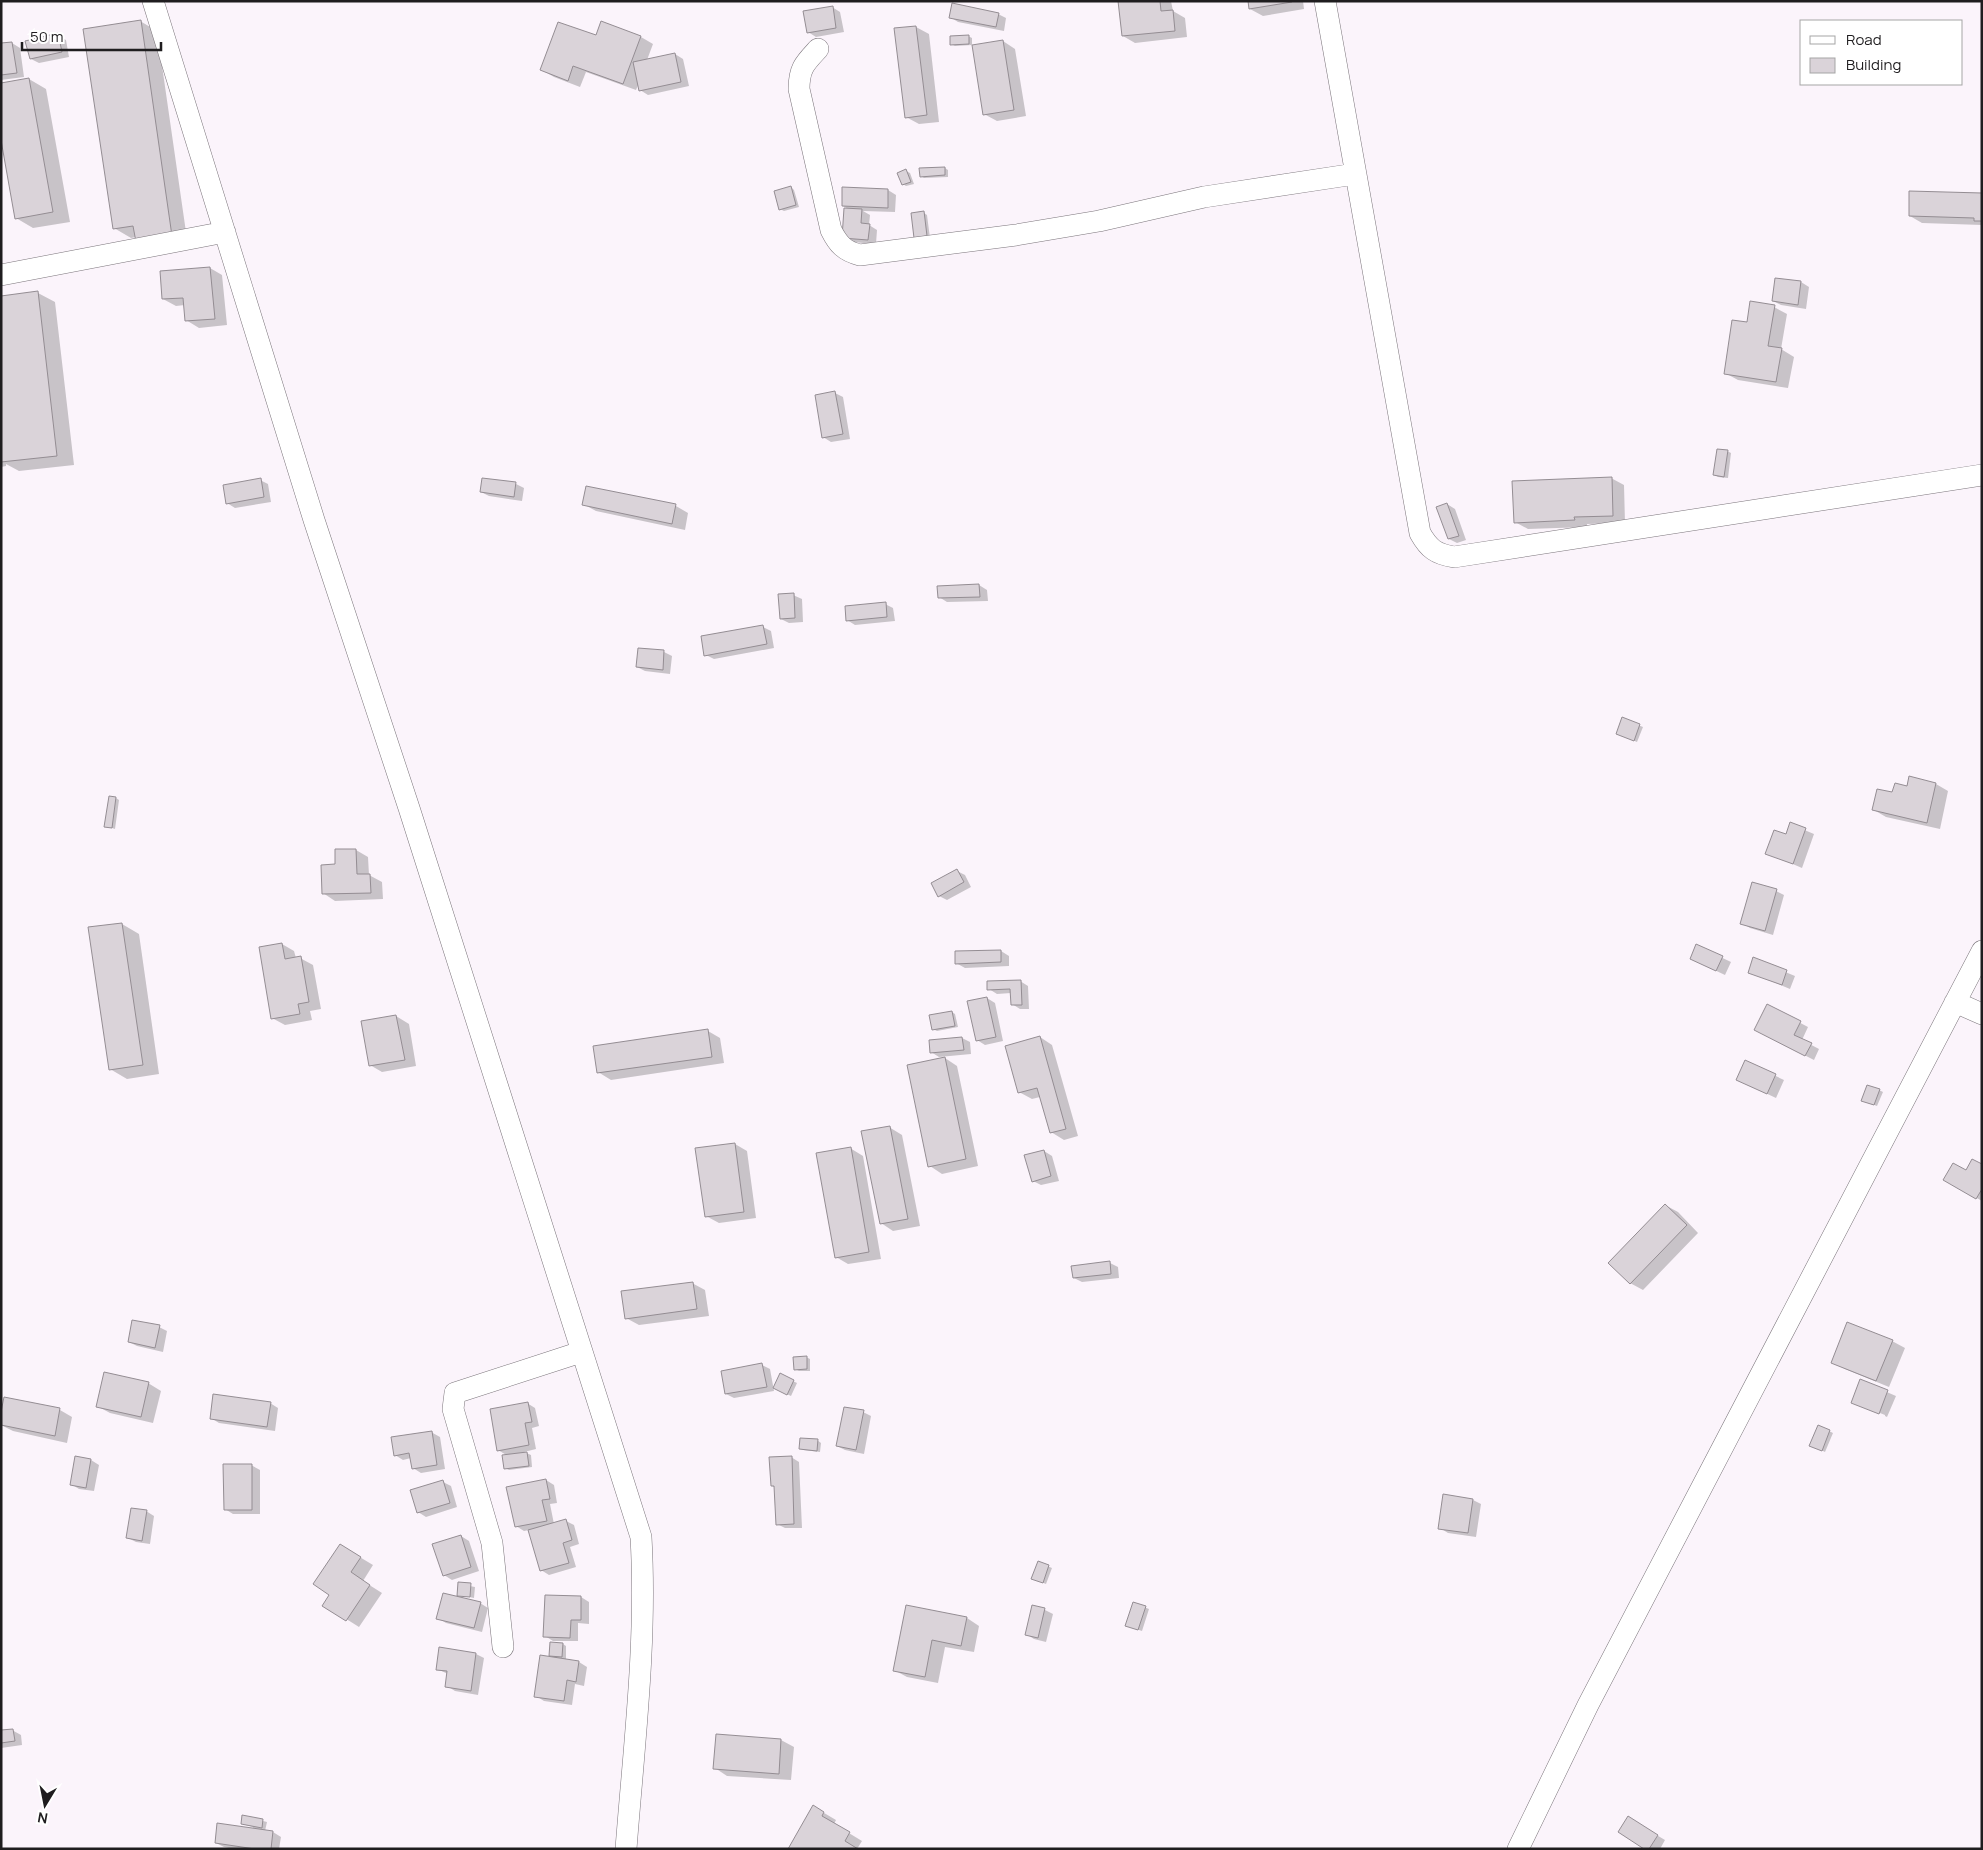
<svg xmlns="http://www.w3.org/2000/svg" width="1983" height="1850" font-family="Manrope,sans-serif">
	<rect width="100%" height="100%" fill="#fbf4fb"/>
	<path fill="#0003" d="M 1119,1 L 1171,1 L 1173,11 L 1185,18 L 1187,37 L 1135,43 L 1123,36 Z
		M 1249,1 L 1303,1 L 1304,9 L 1263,16 L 1250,9 Z
		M 832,7 L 840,12 L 844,32 L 816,37 L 808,32 Z
		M 998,14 L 1006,18 L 1004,31 L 958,22 L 950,17 Z
		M 140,21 L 157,31 L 188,246 L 136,237 L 131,238 L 114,228 Z
		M 916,27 L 929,34 L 939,122 L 919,124 L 906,117 L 896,29 Z
		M 57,35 L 66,40 L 69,57 L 39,63 L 31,59 Z
		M 968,36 L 972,38 L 972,45 L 955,46 L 951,44 Z
		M 596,37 L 641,37 L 653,44 L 647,60 L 675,54 L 683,59 L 689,86 L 648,95 L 640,90 L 639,83 L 636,90 L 586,72 L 580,87 L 554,77 L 542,70 Z
		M 1003,41 L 1015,49 L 1026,116 L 997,121 L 984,114 Z
		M 12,43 L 20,48 L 24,77 L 1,80 L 1,45 Z
		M 29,79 L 46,89 L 70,222 L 33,228 L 16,218 Z
		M 945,168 L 948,170 L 948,177 L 924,178 L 921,176 Z
		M 906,171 L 910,173 L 914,184 L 906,186 L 903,184 Z
		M 791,187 L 794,190 L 799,207 L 784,211 L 780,209 Z
		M 888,190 L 896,195 L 895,212 L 863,211 L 870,215 L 869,225 L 877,230 L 876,244 L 852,242 L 844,238 L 850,210 L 843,206 Z
		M 1982,195 L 1982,225 L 1922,223 L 1910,216 Z
		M 924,213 L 927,215 L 930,238 L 919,239 Z
		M 210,268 L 222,275 L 227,325 L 199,328 L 186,320 L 185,305 L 176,306 L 163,299 Z
		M 1776,279 L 1801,282 L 1809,287 L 1806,309 L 1781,305 L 1773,301 Z
		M 38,293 L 55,302 L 74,465 L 19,471 L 6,464 L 6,466 L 1,467 L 1,297 Z
		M 1774,307 L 1787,314 L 1781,349 L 1794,357 L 1788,388 L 1738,380 L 1725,373 L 1748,324 Z
		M 835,393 L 843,397 L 850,439 L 831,442 L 823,437 Z
		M 1727,451 L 1731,453 L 1728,478 L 1718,477 L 1715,475 Z
		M 1611,478 L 1624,485 L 1625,523 L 1587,524 L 1587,527 L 1528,529 L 1515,522 Z
		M 260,480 L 268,484 L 271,502 L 235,508 L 227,503 Z
		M 516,484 L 524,488 L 522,501 L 489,496 L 481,492 Z
		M 587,487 L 676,506 L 688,513 L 685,530 L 596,511 L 583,504 Z
		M 1447,504 L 1455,509 L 1466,540 L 1457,543 L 1449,539 Z
		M 979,585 L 987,590 L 988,601 L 947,602 L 939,597 Z
		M 793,595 L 802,599 L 803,622 L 789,623 L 781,619 Z
		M 885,604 L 893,608 L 895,621 L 855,625 L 847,620 Z
		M 763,627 L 771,631 L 774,648 L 714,659 L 706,655 Z
		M 664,652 L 672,656 L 670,674 L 645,671 L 637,667 Z
		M 1623,719 L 1643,727 L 1637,742 L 1621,735 Z
		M 1910,778 L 1936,784 L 1948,791 L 1940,829 L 1886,817 L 1874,810 L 1893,794 L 1908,788 Z
		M 116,798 L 119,800 L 115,829 L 106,826 Z
		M 1790,824 L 1814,834 L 1802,868 L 1767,853 L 1786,835 Z
		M 356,850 L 368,857 L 369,875 L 382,882 L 383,899 L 335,901 L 323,893 L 337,865 Z
		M 957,871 L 965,875 L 971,887 L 947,900 L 939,896 Z
		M 1776,891 L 1784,895 L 1773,935 L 1750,928 L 1742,923 Z
		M 122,924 L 139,934 L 159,1074 L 127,1079 L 110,1069 Z
		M 282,944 L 294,951 L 296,958 L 300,958 L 313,965 L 321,1009 L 310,1011 L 312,1020 L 285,1025 L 272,1018 Z
		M 1697,946 L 1731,962 L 1725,975 L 1691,959 Z
		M 1001,951 L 1009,956 L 1009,966 L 965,968 L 956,963 Z
		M 1754,959 L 1795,976 L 1790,989 L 1749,972 Z
		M 1020,981 L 1028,986 L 1029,1009 L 1020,1009 L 1012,1004 L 1011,993 L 997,994 L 989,989 Z
		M 987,998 L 995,1003 L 1003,1041 L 985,1045 L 977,1040 Z
		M 1768,1006 L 1808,1027 L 1802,1040 L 1819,1049 L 1814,1060 L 1763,1034 Z
		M 952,1012 L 955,1014 L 958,1027 L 937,1031 L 933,1029 Z
		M 396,1016 L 409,1024 L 416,1066 L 382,1072 L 370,1065 Z
		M 708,1031 L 720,1038 L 724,1063 L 611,1080 L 598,1072 Z
		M 1040,1037 L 1052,1045 L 1078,1136 L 1064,1140 L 1051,1132 L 1040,1097 L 1032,1099 L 1019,1092 Z
		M 962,1038 L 970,1042 L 971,1054 L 939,1057 L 931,1052 Z
		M 945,1058 L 957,1066 L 978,1166 L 942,1174 L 930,1166 Z
		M 1746,1062 L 1784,1080 L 1776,1098 L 1746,1084 Z
		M 1879,1090 L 1883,1092 L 1877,1106 L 1866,1102 Z
		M 889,1127 L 902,1135 L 920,1226 L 893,1231 L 881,1223 Z
		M 735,1144 L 747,1151 L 756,1218 L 719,1223 L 706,1216 Z
		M 850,1148 L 863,1156 L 881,1259 L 848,1264 L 836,1257 Z
		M 1044,1151 L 1052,1156 L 1059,1181 L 1041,1185 L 1033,1181 Z
		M 1982,1165 L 1982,1201 L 1945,1180 Z
		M 1665,1205 L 1678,1212 L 1698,1233 L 1643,1290 L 1630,1283 Z
		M 1110,1263 L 1118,1267 L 1119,1278 L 1082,1282 L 1074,1278 Z
		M 692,1283 L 705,1290 L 709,1316 L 639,1325 L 626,1318 Z
		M 159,1327 L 167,1331 L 163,1352 L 137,1346 L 129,1342 Z
		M 1892,1341 L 1905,1348 L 1889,1387 L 1845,1369 L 1833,1362 Z
		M 806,1357 L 810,1359 L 810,1371 L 799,1371 L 795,1369 Z
		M 762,1365 L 770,1369 L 774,1391 L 734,1398 L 726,1394 Z
		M 780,1375 L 797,1383 L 791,1396 L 778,1390 Z
		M 1861,1381 L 1896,1396 L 1887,1417 L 1885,1416 L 1885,1415 L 1852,1402 Z
		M 148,1383 L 161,1391 L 153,1423 L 110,1413 L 97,1406 Z
		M 5,1398 L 60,1410 L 72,1417 L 67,1443 L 13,1431 L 1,1425 Z
		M 270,1403 L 278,1408 L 275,1431 L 219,1423 L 211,1418 Z
		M 527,1403 L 535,1408 L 539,1426 L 532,1428 L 536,1449 L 524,1452 L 531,1455 L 532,1467 L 509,1470 L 505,1468 L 508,1456 L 498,1450 Z
		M 863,1412 L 871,1416 L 864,1454 L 845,1450 L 837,1446 Z
		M 1819,1426 L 1833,1433 L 1825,1452 L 1815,1447 Z
		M 431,1432 L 440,1437 L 445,1469 L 421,1473 L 413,1468 L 411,1458 L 403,1460 L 395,1455 Z
		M 817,1440 L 821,1443 L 820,1452 L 803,1450 L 800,1448 Z
		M 76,1457 L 91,1460 L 99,1465 L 94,1491 L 79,1489 L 71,1484 Z
		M 791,1457 L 799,1462 L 802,1528 L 785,1528 L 777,1524 L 776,1488 L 772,1486 Z
		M 251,1465 L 260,1470 L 260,1514 L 233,1514 L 225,1509 Z
		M 546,1480 L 554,1485 L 557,1503 L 550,1504 L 554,1524 L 566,1521 L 574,1525 L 579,1544 L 570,1547 L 576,1567 L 549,1575 L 541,1570 L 529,1530 L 524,1531 L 516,1526 Z
		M 443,1482 L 451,1486 L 457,1507 L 426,1517 L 418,1512 Z
		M 1473,1500 L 1481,1504 L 1476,1537 L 1448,1533 L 1440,1528 Z
		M 146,1511 L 154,1516 L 150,1544 L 136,1542 L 128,1538 Z
		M 461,1536 L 469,1541 L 479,1571 L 452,1580 L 444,1575 Z
		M 353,1553 L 373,1565 L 363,1581 L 382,1593 L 359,1627 L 324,1605 Z
		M 1038,1562 L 1052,1568 L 1046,1584 L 1036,1580 Z
		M 459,1584 L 475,1587 L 474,1598 L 459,1595 Z
		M 546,1596 L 581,1597 L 589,1602 L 589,1624 L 578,1623 L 578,1641 L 553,1641 L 545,1636 Z
		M 480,1603 L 488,1608 L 482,1632 L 446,1623 L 438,1618 Z
		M 1134,1603 L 1149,1609 L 1142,1631 L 1130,1627 Z
		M 907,1607 L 967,1618 L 979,1626 L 974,1652 L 945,1647 L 938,1683 L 907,1677 L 894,1670 Z
		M 1033,1607 L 1045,1610 L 1053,1614 L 1046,1642 L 1034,1639 L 1026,1634 Z
		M 563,1644 L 566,1646 L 566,1660 L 579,1662 L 587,1667 L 584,1686 L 575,1684 L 572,1705 L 544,1701 L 536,1696 L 556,1659 L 551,1656 Z
		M 476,1654 L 484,1658 L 478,1695 L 455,1691 L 447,1686 L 448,1674 L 437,1669 Z
		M 12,1730 L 21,1735 L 22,1745 L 1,1748 L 1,1732 Z
		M 717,1735 L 781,1740 L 794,1747 L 791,1780 L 727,1776 L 715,1768 Z
		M 814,1807 L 836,1820 L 834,1824 L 862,1841 L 857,1849 L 789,1849 Z
		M 243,1816 L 267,1822 L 265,1831 L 273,1832 L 281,1837 L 279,1849 L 234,1849 L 224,1847 L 216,1843 L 252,1829 L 253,1827 L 242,1824 Z
		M 1628,1818 L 1665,1840 L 1660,1849 L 1647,1849 Z"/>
	<path fill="#dad3d9" stroke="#948d93" d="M 1118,1 L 1160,1 L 1161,11 L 1173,10 L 1175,31 L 1122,36 Z
		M 1248,1 L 1292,1 L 1292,2 L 1249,9 Z
		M 952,3 L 999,13 L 996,27 L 949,18 Z
		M 833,6 L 836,28 L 807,33 L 803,11 Z
		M 141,20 L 172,236 L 136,242 L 133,226 L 113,229 L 83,29 Z
		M 601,21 L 641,36 L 623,84 L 573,66 L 568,81 L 540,70 L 558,22 L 596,35 Z
		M 916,26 L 927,115 L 905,118 L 894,28 Z
		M 58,33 L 62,52 L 30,59 L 25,41 Z
		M 969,35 L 969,44 L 950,45 L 950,36 Z
		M 1003,40 L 1014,110 L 983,115 L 972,45 Z
		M 12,42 L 17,73 L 1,75 L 1,43 Z
		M 675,53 L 681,82 L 639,91 L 633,62 Z
		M 29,78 L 53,212 L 15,219 L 1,140 L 1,83 Z
		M 945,167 L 945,175 L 920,177 L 919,168 Z
		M 906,169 L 911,182 L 902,185 L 897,173 Z
		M 791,186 L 796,205 L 779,210 L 774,191 Z
		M 842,187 L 888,189 L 888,208 L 842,206 Z
		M 1909,191 L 1982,193 L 1982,221 L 1974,221 L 1974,218 L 1909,216 Z
		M 844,208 L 862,209 L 861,223 L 870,224 L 868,240 L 842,238 Z
		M 924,211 L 927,236 L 914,238 L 911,213 Z
		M 210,267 L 215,319 L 185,321 L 183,298 L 162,299 L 160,271 Z
		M 1775,278 L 1801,281 L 1798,305 L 1772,301 Z
		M 38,291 L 57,456 L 1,462 L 1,296 Z
		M 1750,301 L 1775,305 L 1768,346 L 1782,348 L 1776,382 L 1724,374 L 1732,320 L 1747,322 Z
		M 835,391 L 843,434 L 822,438 L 815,395 Z
		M 1717,449 L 1728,450 L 1724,477 L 1713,475 Z
		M 1612,477 L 1613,516 L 1574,517 L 1575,520 L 1514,523 L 1512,481 Z
		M 261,478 L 264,497 L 226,504 L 223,485 Z
		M 482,478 L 516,482 L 514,497 L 480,492 Z
		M 586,486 L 676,504 L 672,524 L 582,505 Z
		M 1447,503 L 1459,536 L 1448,539 L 1436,507 Z
		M 979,584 L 980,597 L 938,598 L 937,586 Z
		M 794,593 L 795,618 L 780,619 L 778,594 Z
		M 886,602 L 887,617 L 846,621 L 845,606 Z
		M 763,625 L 767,644 L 704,656 L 701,636 Z
		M 638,648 L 664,650 L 663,670 L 636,667 Z
		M 1622,717 L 1640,724 L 1634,741 L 1616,734 Z
		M 1909,776 L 1936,783 L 1927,823 L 1872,810 L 1877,789 L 1892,792 L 1895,783 L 1907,786 Z
		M 109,796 L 116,797 L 112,828 L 104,827 Z
		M 1790,822 L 1806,828 L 1793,864 L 1765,854 L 1774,830 L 1786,834 Z
		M 335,849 L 356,849 L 357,874 L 370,874 L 371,893 L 322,894 L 321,865 L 335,864 Z
		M 957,869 L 964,882 L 938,897 L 931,883 Z
		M 1752,882 L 1777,889 L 1765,931 L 1740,924 Z
		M 122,923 L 143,1065 L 109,1070 L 88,927 Z
		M 282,943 L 285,959 L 301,956 L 309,1002 L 298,1004 L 300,1014 L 271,1019 L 259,947 Z
		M 1696,944 L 1723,956 L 1716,971 L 1690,959 Z
		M 1001,950 L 1001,962 L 955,964 L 955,951 Z
		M 1753,957 L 1787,970 L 1782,985 L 1748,973 Z
		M 1021,980 L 1022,1005 L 1011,1005 L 1010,989 L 987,990 L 987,981 Z
		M 987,997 L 996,1037 L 976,1041 L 967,1001 Z
		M 1767,1004 L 1801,1021 L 1794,1035 L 1812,1043 L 1805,1056 L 1754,1030 Z
		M 952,1011 L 955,1026 L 932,1030 L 929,1015 Z
		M 396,1015 L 405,1060 L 369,1066 L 361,1021 Z
		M 708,1029 L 712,1057 L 597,1073 L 593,1046 Z
		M 1040,1036 L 1066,1129 L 1050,1133 L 1037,1088 L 1018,1093 L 1005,1046 Z
		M 962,1037 L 964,1050 L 930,1053 L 929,1040 Z
		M 945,1057 L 966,1159 L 928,1167 L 907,1065 Z
		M 1745,1060 L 1776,1074 L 1767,1094 L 1736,1080 Z
		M 1867,1085 L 1880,1089 L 1874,1105 L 1861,1101 Z
		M 890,1126 L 908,1219 L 880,1224 L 861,1131 Z
		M 735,1143 L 744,1212 L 705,1217 L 695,1148 Z
		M 851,1147 L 869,1252 L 835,1258 L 816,1153 Z
		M 1044,1150 L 1051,1176 L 1032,1182 L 1024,1155 Z
		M 1972,1159 L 1982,1164 L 1982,1189 L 1976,1199 L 1943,1180 L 1953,1163 L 1966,1170 Z
		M 1665,1204 L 1687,1225 L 1630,1284 L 1608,1263 Z
		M 1110,1261 L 1111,1274 L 1073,1278 L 1071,1266 Z
		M 693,1282 L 697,1309 L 625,1319 L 621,1291 Z
		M 132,1320 L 160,1325 L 155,1348 L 128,1342 Z
		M 1847,1322 L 1893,1340 L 1876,1381 L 1831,1363 Z
		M 807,1356 L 807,1369 L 794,1370 L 793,1357 Z
		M 762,1363 L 767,1387 L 725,1394 L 721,1371 Z
		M 104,1372 L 149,1382 L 141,1417 L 96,1407 Z
		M 780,1373 L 794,1380 L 787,1395 L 773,1388 Z
		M 1860,1379 L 1888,1390 L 1879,1414 L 1851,1403 Z
		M 213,1394 L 271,1402 L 267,1427 L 210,1419 Z
		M 4,1397 L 60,1408 L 55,1436 L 1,1425 L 1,1412 Z
		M 528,1402 L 532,1422 L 525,1423 L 529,1445 L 497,1451 L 490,1409 Z
		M 844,1407 L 864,1410 L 856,1450 L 836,1446 Z
		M 1818,1425 L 1830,1430 L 1822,1451 L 1809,1446 Z
		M 432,1431 L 437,1465 L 412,1469 L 409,1453 L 394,1456 L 391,1437 Z
		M 800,1438 L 818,1439 L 817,1451 L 799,1449 Z
		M 527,1452 L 529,1466 L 504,1469 L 502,1455 Z
		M 75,1456 L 91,1459 L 86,1488 L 70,1485 Z
		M 792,1456 L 794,1524 L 776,1525 L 774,1486 L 771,1486 L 769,1457 Z
		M 223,1464 L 252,1464 L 252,1510 L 224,1510 Z
		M 546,1479 L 550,1499 L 542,1500 L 547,1521 L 515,1527 L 506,1487 Z
		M 443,1480 L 450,1503 L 417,1513 L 410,1490 Z
		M 1443,1494 L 1473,1499 L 1468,1533 L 1438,1529 Z
		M 131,1508 L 147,1510 L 142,1541 L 126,1538 Z
		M 566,1519 L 572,1540 L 563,1543 L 569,1563 L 540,1571 L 528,1530 Z
		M 461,1535 L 471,1567 L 443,1576 L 432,1544 Z
		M 340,1544 L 361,1557 L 351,1572 L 370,1585 L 346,1621 L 322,1606 L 329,1595 L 313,1584 Z
		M 1038,1561 L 1049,1565 L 1043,1583 L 1031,1579 Z
		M 458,1582 L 471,1583 L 470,1597 L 457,1596 Z
		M 443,1593 L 481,1602 L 474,1628 L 436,1619 Z
		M 545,1595 L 581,1596 L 581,1620 L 571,1620 L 570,1638 L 543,1637 Z
		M 1133,1602 L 1146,1606 L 1138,1630 L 1125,1626 Z
		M 906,1605 L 967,1617 L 961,1646 L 932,1640 L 925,1677 L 893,1671 Z
		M 1032,1605 L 1045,1608 L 1038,1638 L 1025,1635 Z
		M 550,1642 L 563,1643 L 562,1657 L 549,1656 Z
		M 439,1647 L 476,1653 L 471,1691 L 445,1687 L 447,1671 L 436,1670 Z
		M 540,1655 L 579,1661 L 576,1682 L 567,1680 L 564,1701 L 534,1697 Z
		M 13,1729 L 15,1741 L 1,1743 L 1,1730 Z
		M 716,1734 L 781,1739 L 779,1774 L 713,1769 Z
		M 813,1805 L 824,1812 L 822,1816 L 850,1832 L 845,1841 L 858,1849 L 788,1849 Z
		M 242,1815 L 263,1819 L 262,1828 L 241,1824 Z
		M 1628,1816 L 1658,1835 L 1649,1849 L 1644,1849 L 1618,1832 Z
		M 217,1823 L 273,1831 L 271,1849 L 255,1849 L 215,1843 Z"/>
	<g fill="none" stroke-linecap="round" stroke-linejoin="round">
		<defs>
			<path id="minor" d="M 153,1 L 314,520 L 409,808 L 641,1537 C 647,1641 634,1745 626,1849
				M 1325,1 L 1420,533 C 1429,549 1436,554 1454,557 L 1982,475
				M 818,49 C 805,63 799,68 799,89 L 831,230 C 838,244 844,251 860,255 L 1016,235 L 1099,221 L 1204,197 L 1355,174
				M 1,275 L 225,232
				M 1955,1002 L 1982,1014
				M 503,1647 L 492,1543 L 453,1409 L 455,1393 L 581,1352
				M 1518,1849 L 1588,1705 L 1982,951"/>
		</defs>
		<use href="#minor" stroke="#7b757b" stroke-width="22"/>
		<use href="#minor" stroke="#fff" stroke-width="21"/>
	</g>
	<rect width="1983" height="1850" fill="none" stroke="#1f1d1f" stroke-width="5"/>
	<rect x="1800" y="20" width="162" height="65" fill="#ffffff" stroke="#a5a5a5"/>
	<rect x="1810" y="36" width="25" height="8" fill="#ffffff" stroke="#a5a5a5"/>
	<text x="1846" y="45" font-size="15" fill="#1f1d1f">Road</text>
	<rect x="1810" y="58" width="25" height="15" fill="#dad3d9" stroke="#a5a5a5"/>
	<text x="1846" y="70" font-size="15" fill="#1f1d1f">Building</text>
	<g transform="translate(45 1805) rotate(190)" stroke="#ffffff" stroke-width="4" paint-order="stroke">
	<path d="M0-4L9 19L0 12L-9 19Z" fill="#1f1d1f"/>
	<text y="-8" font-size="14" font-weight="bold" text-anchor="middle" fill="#1f1d1f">N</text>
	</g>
	<path d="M22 42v8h139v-8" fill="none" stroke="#1f1d1f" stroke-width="2.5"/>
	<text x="30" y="42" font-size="15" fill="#1f1d1f" stroke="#ffffff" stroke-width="4" paint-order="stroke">50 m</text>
</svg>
